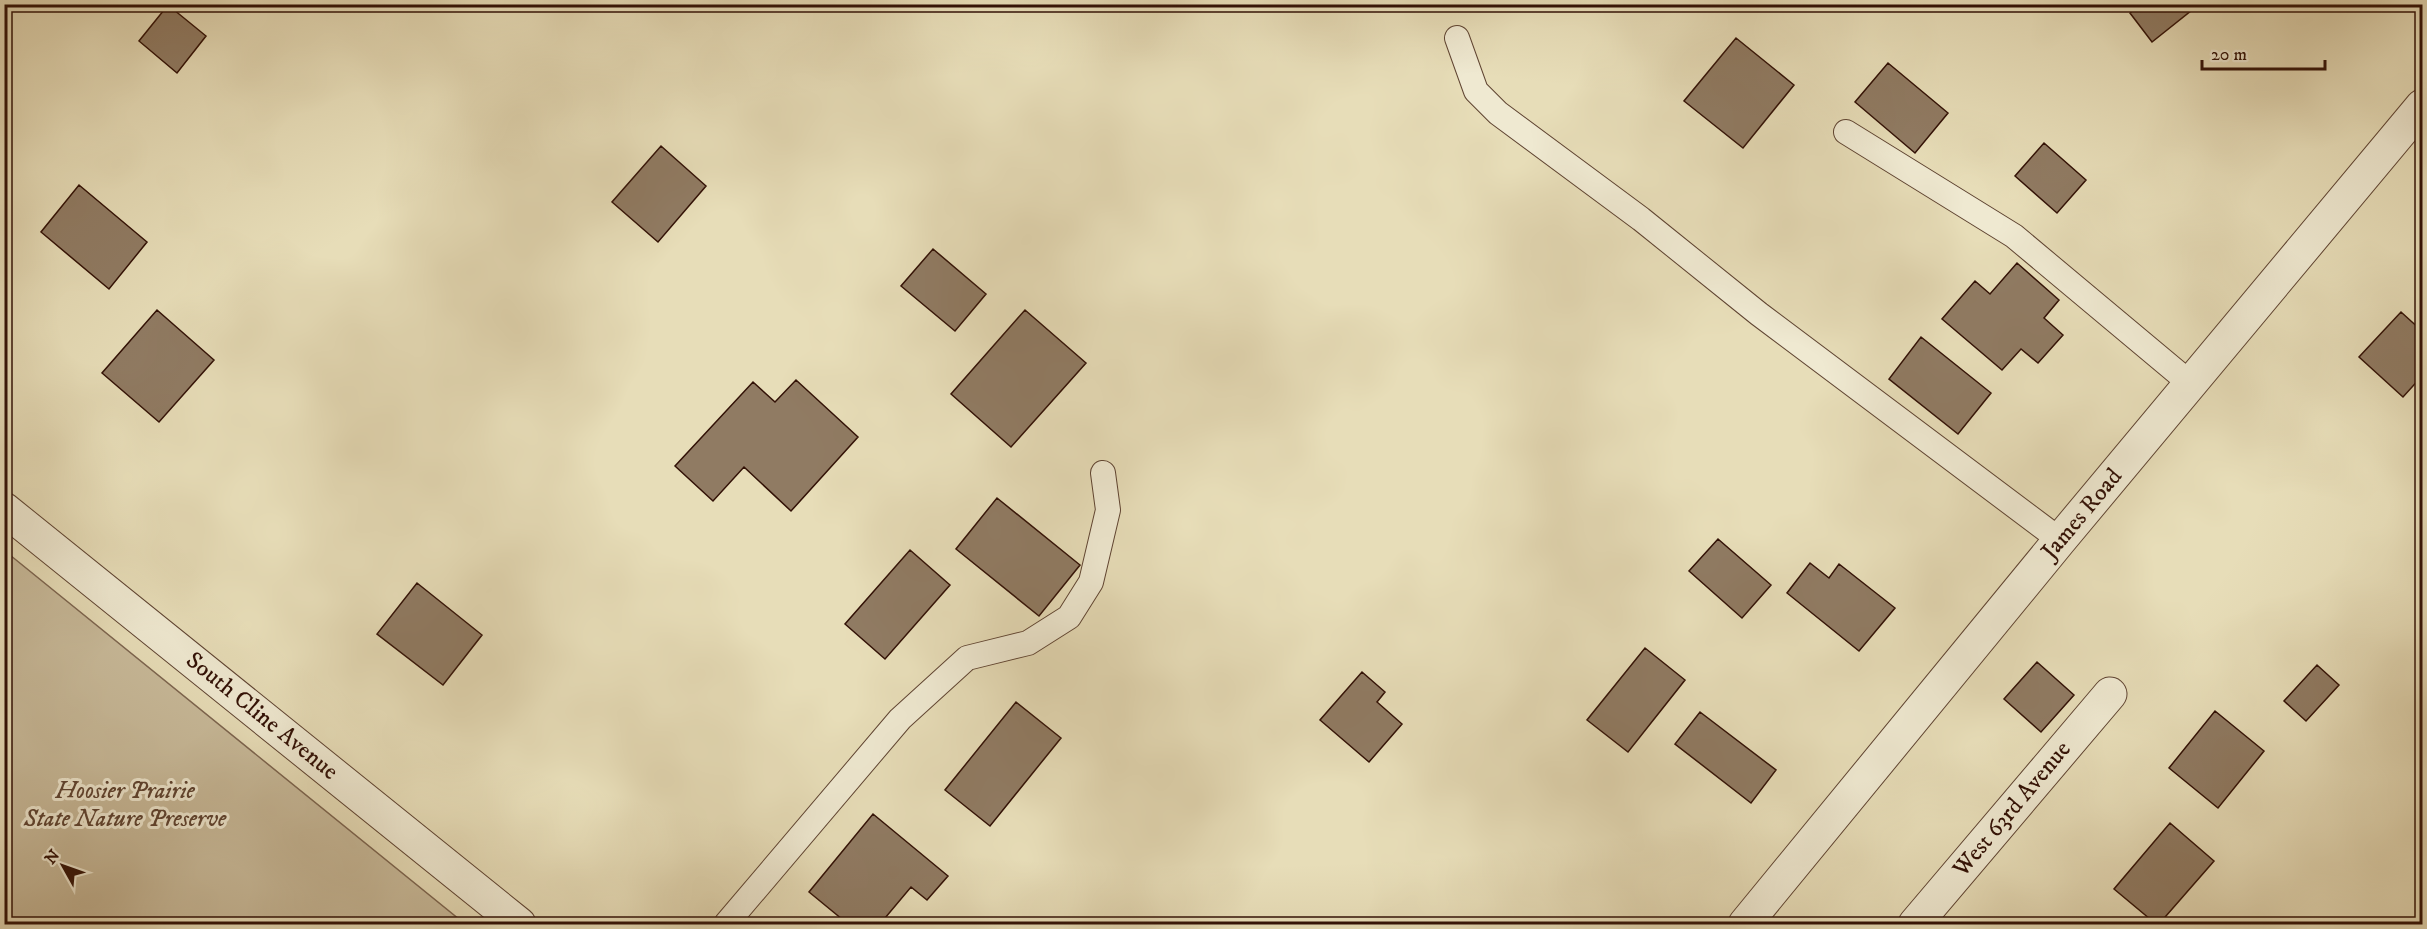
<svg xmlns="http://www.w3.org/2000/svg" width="2427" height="929" font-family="'IM FELL DW Pica',serif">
	<rect width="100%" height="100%" fill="#e7ddb8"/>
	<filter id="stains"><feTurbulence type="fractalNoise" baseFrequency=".00333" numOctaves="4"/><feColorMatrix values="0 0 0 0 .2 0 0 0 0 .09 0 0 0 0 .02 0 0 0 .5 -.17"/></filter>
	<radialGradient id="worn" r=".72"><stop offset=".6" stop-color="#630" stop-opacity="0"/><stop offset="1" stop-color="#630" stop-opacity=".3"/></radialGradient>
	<path fill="#c8ba9a" stroke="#7d6650" stroke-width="1.5" d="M 5,551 L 465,924 L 5,924 Z"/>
	<path fill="#907b63" stroke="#321106" stroke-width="1.5" d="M 2141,4 L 2188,4 L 2192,10 L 2152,42 L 2130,13 Z
		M 168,5 L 206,36 L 177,73 L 139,41 Z
		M 1736,38 L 1794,85 L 1743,148 L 1684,101 Z
		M 1888,63 L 1948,113 L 1915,153 L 1855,102 Z
		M 2044,143 L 2086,180 L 2057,213 L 2015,176 Z
		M 661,146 L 706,186 L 658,242 L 612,202 Z
		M 79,185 L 147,242 L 109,289 L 41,232 Z
		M 933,249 L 986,294 L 955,331 L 901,286 Z
		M 2017,263 L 2059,300 L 2044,318 L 2063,335 L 2038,363 L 2021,349 L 2002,370 L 1942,319 L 1975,281 L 1990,294 Z
		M 157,310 L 214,360 L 159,422 L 102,373 Z
		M 1025,310 L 1086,363 L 1011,447 L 951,394 Z
		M 2401,312 L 2422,331 L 2422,376 L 2403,397 L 2359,357 Z
		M 1921,337 L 1991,393 L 1958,434 L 1889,379 Z
		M 796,380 L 858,437 L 791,511 L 744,467 L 713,501 L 675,466 L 753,382 L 775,402 Z
		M 997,498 L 1080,565 L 1039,616 L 956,549 Z
		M 1718,539 L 1771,585 L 1742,618 L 1689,571 Z
		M 910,550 L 950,585 L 885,659 L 845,624 Z
		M 1810,563 L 1829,578 L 1839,564 L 1895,608 L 1859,651 L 1787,593 Z
		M 417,583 L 482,635 L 443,685 L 377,634 Z
		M 1645,648 L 1685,680 L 1628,752 L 1587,720 Z
		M 2037,662 L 2074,695 L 2041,732 L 2004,699 Z
		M 2317,665 L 2339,685 L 2306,721 L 2284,701 Z
		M 1362,672 L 1385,692 L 1377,702 L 1402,724 L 1369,762 L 1320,720 Z
		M 1016,702 L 1061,738 L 990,826 L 945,790 Z
		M 2215,711 L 2264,751 L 2218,808 L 2169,768 Z
		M 1700,712 L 1776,770 L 1751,803 L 1675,744 Z
		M 873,814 L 948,876 L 927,900 L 911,887 L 880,924 L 848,924 L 809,892 Z
		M 2170,823 L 2214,861 L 2159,924 L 2156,924 L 2114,889 Z"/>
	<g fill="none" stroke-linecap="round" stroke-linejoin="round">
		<defs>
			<path id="service" d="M 1457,38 L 1476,91 L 1498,113 L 1641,219 L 1759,314 L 2060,540
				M 1846,132 L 2014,236 L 2191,384
				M 726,924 L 900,719 L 967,658 L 1028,643 L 1069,617 L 1091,582 L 1108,510 L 1103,473"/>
			<path id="minor" d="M 1745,924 L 2060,540 L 2422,106
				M 1915,924 L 2110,694"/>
			<path id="tertiary" d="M 4,509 L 519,924"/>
		</defs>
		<use href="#service" stroke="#5f4432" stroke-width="26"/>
		<use href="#minor" stroke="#5f4432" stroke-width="35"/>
		<use href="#tertiary" stroke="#5f4432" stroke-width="35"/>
		<use href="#service" stroke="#efe9d1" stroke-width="24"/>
		<use href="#minor" stroke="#efe9d1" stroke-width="33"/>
		<use href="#tertiary" stroke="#efe9d1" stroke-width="33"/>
	</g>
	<g text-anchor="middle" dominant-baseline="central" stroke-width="6" stroke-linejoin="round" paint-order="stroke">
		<g font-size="24" fill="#321106" stroke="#efe9d1">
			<text transform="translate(2082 514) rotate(-50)">James Road</text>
			<text transform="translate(262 716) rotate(39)">South Cline Avenue</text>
			<text transform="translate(2012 809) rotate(-50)">West 63rd Avenue</text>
		</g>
		<g font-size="24" font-style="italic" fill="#5f4432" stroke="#efe9d1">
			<text x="125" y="791">Hoosier Prairie<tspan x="125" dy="28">State Nature Preserve</tspan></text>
		</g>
	</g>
	<rect width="2427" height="929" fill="none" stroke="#e7ddb8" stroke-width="24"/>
	<rect x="6" y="6" width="2415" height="917" fill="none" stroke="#321106" stroke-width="3"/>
	<rect x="12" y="12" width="2403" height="905" fill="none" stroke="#321106" stroke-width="1.5"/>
	<g transform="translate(63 866) rotate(310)" stroke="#efe9d1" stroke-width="4.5" paint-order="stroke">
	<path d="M0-4.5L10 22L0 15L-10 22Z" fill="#321106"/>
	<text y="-9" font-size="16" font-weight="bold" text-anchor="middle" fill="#321106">N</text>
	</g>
	<path d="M2202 60v9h123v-9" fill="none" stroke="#321106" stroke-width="3"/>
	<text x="2211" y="60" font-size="18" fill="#321106" stroke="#efe9d1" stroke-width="4.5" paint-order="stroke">20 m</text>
	<rect width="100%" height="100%" filter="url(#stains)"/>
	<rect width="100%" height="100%" fill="url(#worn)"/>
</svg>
